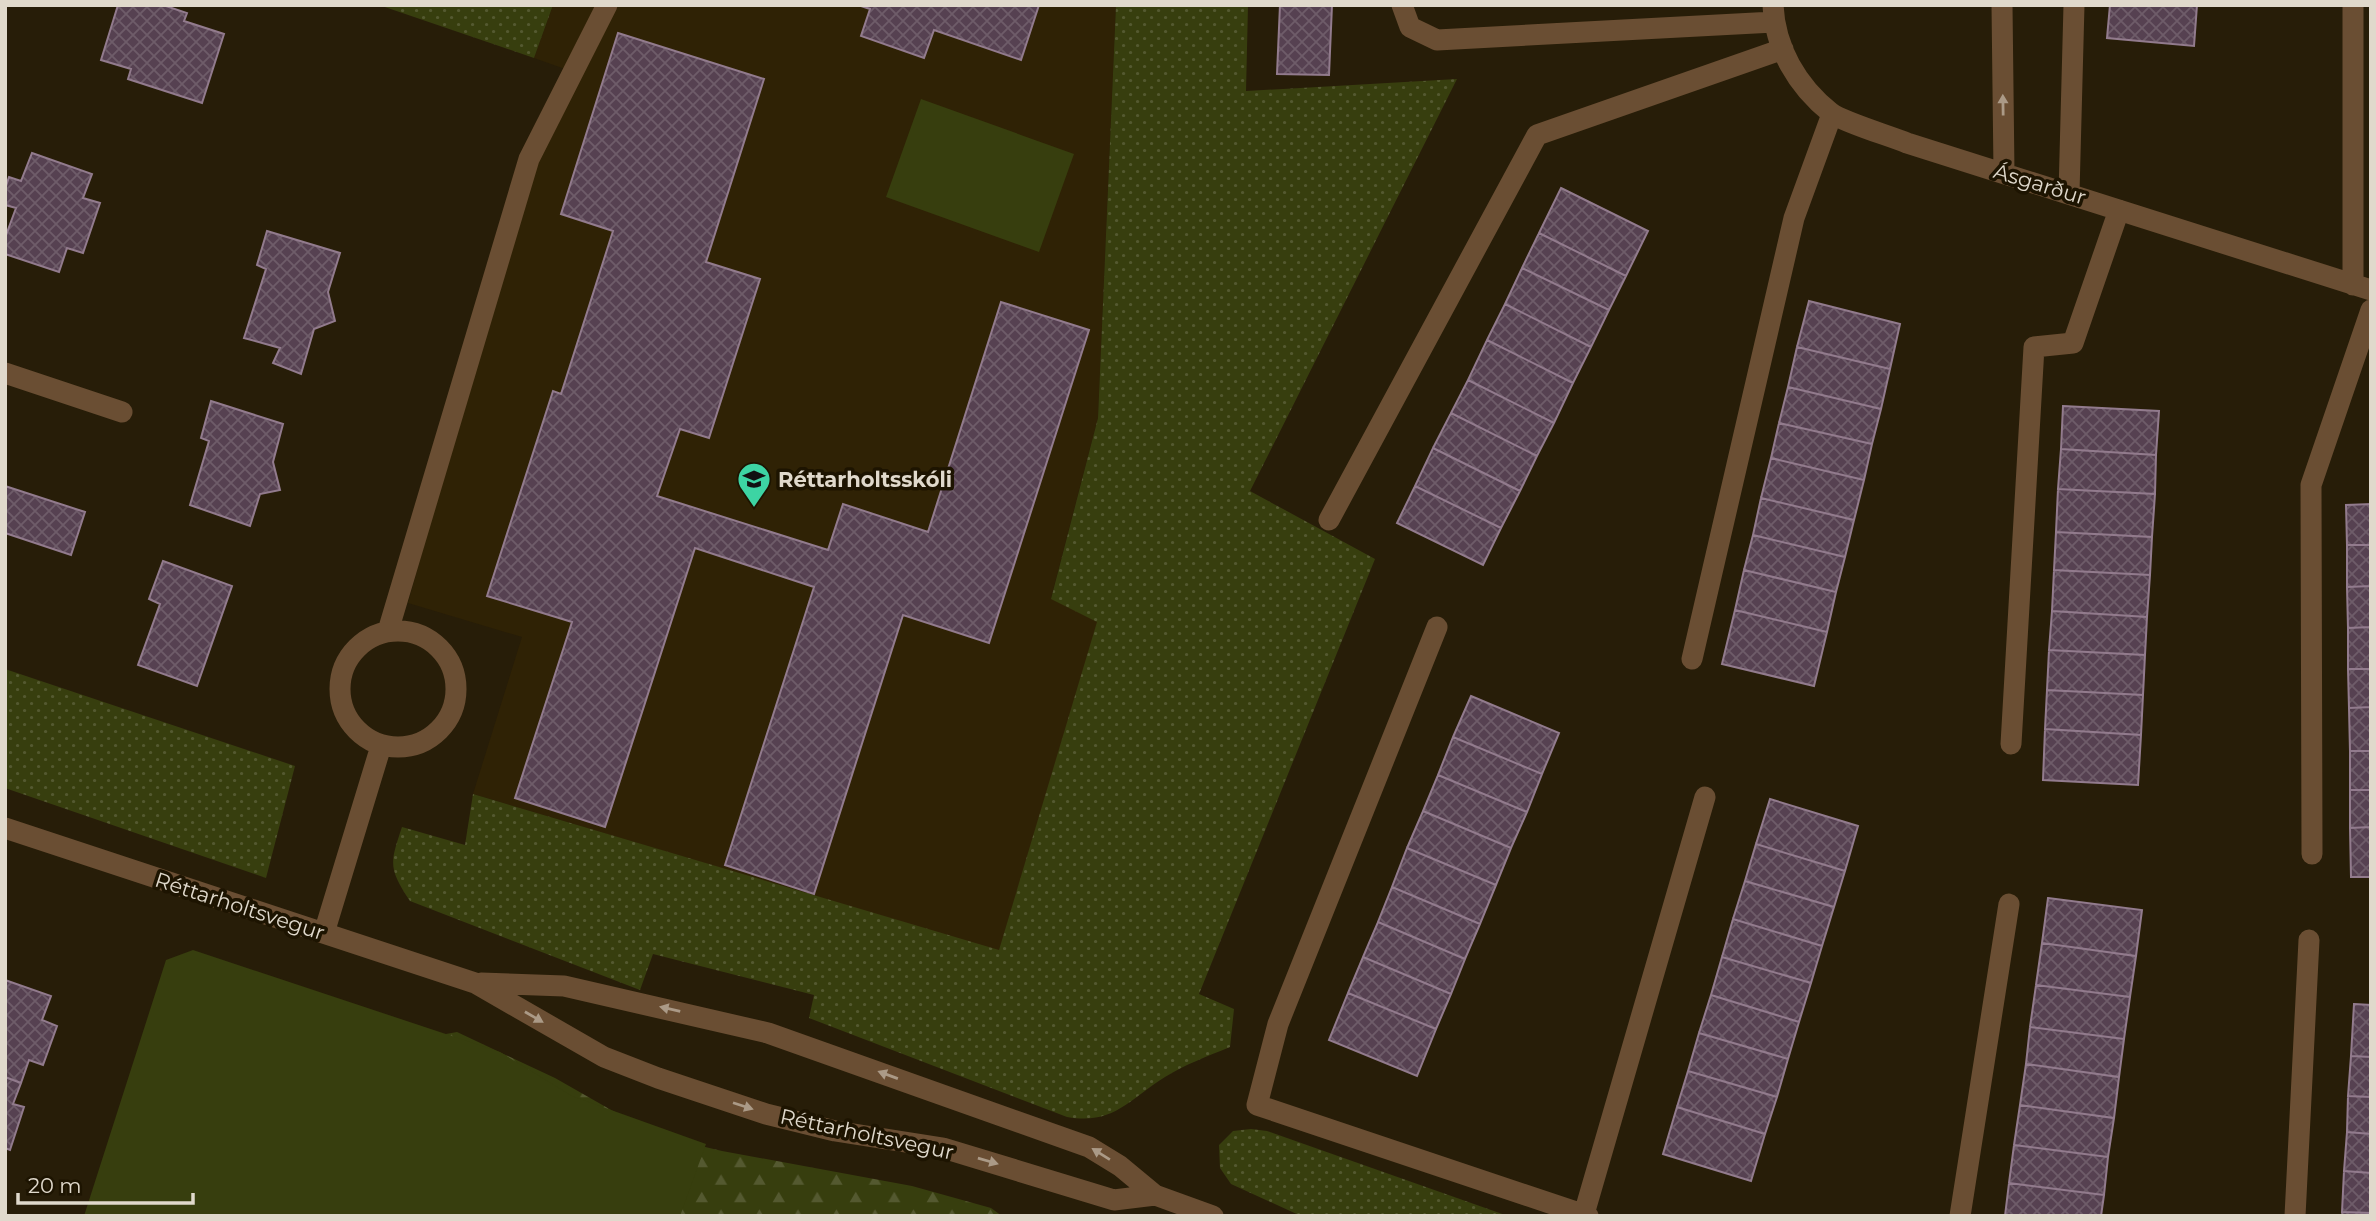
<svg xmlns="http://www.w3.org/2000/svg" width="2376" height="1221" font-family="Montserrat,sans-serif">
	<defs>
		<pattern id="grass-dots" width="8" height="8" patternUnits="userSpaceOnUse" patternTransform="scale(1.75)"><rect width="8" height="8" fill="#373e0e"/><path d="M2 2h.1M6 6h.1" fill="none" stroke="#545930" stroke-width="1.8" stroke-linecap="round"/></pattern>
		<pattern id="forest-firs" width="22" height="20" patternUnits="userSpaceOnUse" patternTransform="scale(1.75)"><rect width="22" height="20" fill="#373e0e"/><path d="M5 1l3.5 6h-7zM16 11l3.5 6h-7z" fill="#545930"/></pattern>
		<pattern id="building-cross-hatch" width="8" height="8" patternUnits="userSpaceOnUse" patternTransform="scale(1.75)"><rect width="8" height="8" fill="#564151"/><path d="M0 0l8 8M0 8l8-8" fill="none" stroke="#6e5c69"/></pattern>
	</defs>
	<rect width="100%" height="100%" fill="#271d08"/>
	<path fill="#2f2205" d="M 553,5 L 1116,5 L 1098,418 L 1051,598 L 1098,622 L 999,951 L 473,794 L 522,637 L 408,603 L 503,260 L 568,70 L 534,58 Z"/>
	<path fill="url(#grass-dots)" d="M 379,5 L 553,5 L 534,58 Z
		M 1116,5 L 1248,5 L 1246,91 L 1457,79 L 1250,491 L 1375,559 L 1199,994 L 1234,1009 L 1230,1047 C 1208,1056 1184,1065 1165,1077 C 1128,1100 1114,1125 1067,1117 L 809,1018 L 814,995 L 653,954 L 640,990 L 410,901 C 388,868 390,863 402,827 L 465,845 L 473,794 L 999,950 L 1097,622 L 1051,599 L 1098,418 Z
		M 5,669 L 295,766 L 266,878 L 5,788 Z
		M 1251,1129 L 1267,1131 L 1508,1216 L 1301,1216 L 1231,1184 L 1220,1168 L 1219,1145 L 1233,1131 Z"/>
	<path fill="url(#forest-firs)" d="M 457,1032 L 555,1078 L 655,1135 L 722,1151 L 912,1186 L 991,1208 L 1002,1216 L 563,1216 L 435,1036 Z"/>
	<path fill="#373e0e" d="M 921,99 L 1074,154 L 1039,252 L 886,197 Z
		M 193,950 L 500,1052 L 572,1096 L 706,1144 L 680,1216 L 84,1216 L 166,960 Z"/>
	<path fill="url(#building-cross-hatch)" stroke="#927b8d" stroke-width="2" d="M 118,5 L 163,5 L 187,13 L 184,21 L 224,34 L 202,103 L 128,79 L 131,69 L 101,60 Z
		M 858,5 L 1039,5 L 1021,60 L 934,30 L 924,58 L 861,36 L 870,9 Z
		M 1280,5 L 1332,5 L 1329,75 L 1277,74 Z
		M 2110,5 L 2197,5 L 2194,46 L 2107,38 Z
		M 618,33 L 764,79 L 706,262 L 760,279 L 709,438 L 680,429 L 657,496 L 828,550 L 843,504 L 928,532 L 1001,302 L 1089,330 L 989,643 L 903,615 L 814,894 L 725,865 L 814,587 L 695,548 L 605,827 L 515,798 L 572,622 L 487,596 L 553,391 L 561,394 L 613,231 L 561,214 Z
		M 32,153 L 92,174 L 83,198 L 100,203 L 83,253 L 67,248 L 59,272 L 5,254 L 5,238 L 16,208 L 5,205 L 5,189 L 9,177 L 21,181 Z
		M 1561,188 L 1648,231 L 1626,276 L 1539,233 Z
		M 267,231 L 340,253 L 328,292 L 335,321 L 314,329 L 301,374 L 273,363 L 280,348 L 244,338 L 266,269 L 257,265 Z
		M 1539,233 L 1626,276 L 1609,310 L 1522,268 Z
		M 1522,268 L 1609,310 L 1591,347 L 1505,304 Z
		M 1809,301 L 1900,324 L 1890,369 L 1797,347 Z
		M 1505,304 L 1591,347 L 1573,383 L 1487,340 Z
		M 1487,340 L 1573,383 L 1554,423 L 1468,380 Z
		M 1797,347 L 1890,369 L 1881,409 L 1788,387 Z
		M 1468,380 L 1554,423 L 1537,456 L 1451,413 Z
		M 1788,387 L 1881,409 L 1872,444 L 1779,423 Z
		M 211,401 L 283,424 L 273,462 L 280,490 L 260,494 L 250,526 L 190,505 L 209,441 L 201,438 Z
		M 2063,406 L 2159,411 L 2156,455 L 2061,449 Z
		M 1451,413 L 1537,456 L 1520,491 L 1433,448 Z
		M 1779,423 L 1872,444 L 1864,480 L 1771,458 Z
		M 1433,448 L 1520,491 L 1501,528 L 1415,486 Z
		M 2061,449 L 2156,455 L 2155,494 L 2058,489 Z
		M 1771,458 L 1864,480 L 1854,520 L 1761,498 Z
		M 5,486 L 85,512 L 71,555 L 5,533 Z
		M 1415,486 L 1501,528 L 1483,565 L 1397,523 Z
		M 2058,489 L 2155,494 L 2152,537 L 2056,532 Z
		M 1761,498 L 1854,520 L 1845,557 L 1753,535 Z
		M 2371,504 L 2371,545 L 2347,545 L 2346,505 Z
		M 2056,532 L 2152,537 L 2150,575 L 2054,570 Z
		M 1753,535 L 1845,557 L 1836,592 L 1744,570 Z
		M 2347,545 L 2371,545 L 2371,586 L 2347,587 Z
		M 163,561 L 232,586 L 197,686 L 138,665 L 160,604 L 149,599 Z
		M 1744,570 L 1836,592 L 1827,632 L 1735,610 Z
		M 2054,570 L 2150,575 L 2147,617 L 2052,611 Z
		M 2371,586 L 2371,627 L 2348,628 L 2347,587 Z
		M 1735,610 L 1827,632 L 1814,686 L 1722,664 Z
		M 2052,611 L 2147,617 L 2145,655 L 2049,650 Z
		M 2371,627 L 2371,669 L 2348,669 L 2348,628 Z
		M 2049,650 L 2145,655 L 2143,695 L 2047,690 Z
		M 2348,669 L 2371,669 L 2371,707 L 2349,708 Z
		M 2047,690 L 2143,695 L 2141,735 L 2045,729 Z
		M 1471,696 L 1559,733 L 1542,774 L 1453,737 Z
		M 2371,707 L 2371,751 L 2350,751 L 2349,708 Z
		M 2045,729 L 2141,735 L 2138,785 L 2043,780 Z
		M 1453,737 L 1542,774 L 1527,812 L 1438,775 Z
		M 2350,751 L 2371,751 L 2371,790 L 2350,790 Z
		M 1438,775 L 1527,812 L 1511,848 L 1423,811 Z
		M 2350,790 L 2371,790 L 2371,827 L 2350,828 Z
		M 1770,799 L 1858,826 L 1845,871 L 1756,844 Z
		M 1423,811 L 1511,848 L 1496,885 L 1407,848 Z
		M 2371,827 L 2371,877 L 2351,877 L 2350,828 Z
		M 1756,844 L 1845,871 L 1834,907 L 1745,881 Z
		M 1407,848 L 1496,885 L 1480,924 L 1392,887 Z
		M 1745,881 L 1834,907 L 1822,946 L 1733,919 Z
		M 1392,887 L 1480,924 L 1465,959 L 1378,922 Z
		M 2048,898 L 2142,910 L 2136,956 L 2042,943 Z
		M 1733,919 L 1822,946 L 1811,983 L 1722,957 Z
		M 1378,922 L 1465,959 L 1451,994 L 1363,957 Z
		M 2042,943 L 2136,956 L 2130,997 L 2036,985 Z
		M 1363,957 L 1451,994 L 1436,1029 L 1348,993 Z
		M 1722,957 L 1811,983 L 1799,1022 L 1711,995 Z
		M 5,980 L 51,996 L 42,1020 L 57,1026 L 43,1065 L 29,1060 L 21,1083 L 5,1077 Z
		M 2036,985 L 2130,997 L 2124,1039 L 2030,1027 Z
		M 1348,993 L 1436,1029 L 1417,1076 L 1329,1040 Z
		M 1711,995 L 1799,1022 L 1788,1059 L 1699,1033 Z
		M 2354,1004 L 2371,1005 L 2371,1057 L 2351,1056 Z
		M 2030,1027 L 2124,1039 L 2119,1077 L 2026,1064 Z
		M 1699,1033 L 1788,1059 L 1777,1097 L 1688,1071 Z
		M 2351,1056 L 2371,1057 L 2371,1097 L 2348,1096 Z
		M 2026,1064 L 2119,1077 L 2114,1118 L 2020,1105 Z
		M 1688,1071 L 1777,1097 L 1765,1134 L 1677,1107 Z
		M 5,1077 L 21,1083 L 13,1104 L 24,1107 L 10,1150 L 5,1148 Z
		M 2348,1096 L 2371,1097 L 2371,1134 L 2347,1132 Z
		M 2020,1105 L 2114,1118 L 2108,1157 L 2014,1145 Z
		M 1677,1107 L 1765,1134 L 1751,1181 L 1663,1154 Z
		M 2347,1132 L 2371,1134 L 2371,1173 L 2344,1171 Z
		M 2014,1145 L 2108,1157 L 2104,1195 L 2009,1183 Z
		M 2344,1171 L 2371,1173 L 2371,1213 L 2342,1212 Z
		M 2009,1183 L 2104,1195 L 2101,1216 L 2005,1216 Z
		M 2342,1212 L 2371,1213 L 2371,1216 L 2342,1216 Z"/>
	<g fill="none" stroke-linecap="round" stroke-linejoin="round">
		<path stroke="#6a4e33" stroke-width="21" d="M 1402,5 L 1410,27 L 1437,40 L 1774,22
			M 1773,5 C 1775,48 1797,86 1831,113 C 1843,122 1890,136 1907,143 L 2371,290
			M 2002,5 L 2004,173
			M 2069,193 L 2074,5
			M 2353,285 L 2353,5
			M 5,373 L 122,412
			M 1329,520 L 1537,135 L 1783,49
			M 1437,627 L 1278,1024 L 1257,1105 L 1588,1216
			M340 689a58 58 0 1 1 116 0a58 58 0 1 1-116 0Z
			M 388,631 L 529,159 L 607,5
			M 1692,659 L 1794,218 L 1832,114
			M 2011,744 L 2034,347 L 2073,343 L 2119,210
			M 5,828 L 475,983 L 604,1057 L 658,1078 L 766,1114 L 835,1131 L 943,1148 L 1114,1200 L 1155,1195
			M 2312,854 L 2311,485 L 2371,310
			M 324,933 L 381,746
			M 481,983 L 564,986 L 768,1033 L 1089,1147 L 1120,1166 L 1155,1195 L 1213,1216
			M 1584,1214 L 1705,797
			M 1960,1216 L 2009,904
			M 2295,1216 L 2309,940"/>
	</g>
	<defs><path id="oneway-solid" d="M-6-.8H1V-3.2L6.5 0L1 3.2V.8H-6Z" transform="scale(1.75)"/></defs>
	<g fill="#ab9a87">
		<use href="#oneway-solid" transform="translate(2003 105) rotate(-91)"/>
		<use href="#oneway-solid" transform="translate(670 1009) rotate(-167)"/>
		<use href="#oneway-solid" transform="translate(534 1017) rotate(30)"/>
		<use href="#oneway-solid" transform="translate(888 1075) rotate(-160)"/>
		<use href="#oneway-solid" transform="translate(743 1106) rotate(18)"/>
		<use href="#oneway-solid" transform="translate(1101 1154) rotate(-148)"/>
		<use href="#oneway-solid" transform="translate(988 1161) rotate(16)"/>
	</g>
	<defs>
		<symbol id="school-pin" viewBox="-11 -11 22 30"><path d="M0 17L-7.5 6A9.5 9.5 0 1 1 7.5 6Z" fill="#3dd4a3" stroke="#1d1401"/><path d="M0-5L7-2L0 1L-7-2ZM-4 1L0 2.5L4 1V4Q0 6-4 4Z" fill="#111"/></symbol>
	</defs>
	<g fill-rule="evenodd">
		<use href="#school-pin" x="735" y="460" width="38" height="52"/>
	</g>
	<g text-anchor="middle" dominant-baseline="central" stroke-width="7" stroke-linejoin="round" paint-order="stroke">
		<g font-size="21" fill="#e0d9cc" stroke="#1d1401">
			<text transform="translate(2040 184) rotate(17)">Ásgarður</text>
			<text transform="translate(240 906) rotate(18)">Réttarholtsvegur</text>
			<text transform="translate(867 1134) rotate(12)">Réttarholtsvegur</text>
		</g>
		<g font-size="21" font-weight="bold" fill="#e0d9cc" stroke="#1d1401" text-anchor="start">
			<text x="778" y="479">Réttarholtsskóli</text>
		</g>
	</g>
	<rect width="2376" height="1221" fill="none" stroke="#e0d9cc" stroke-width="14"/>
	<path d="M18 1193v10h175v-10" fill="none" stroke="#e0d9cc" stroke-width="3.5"/>
	<text x="28" y="1193" font-size="21" fill="#e0d9cc" stroke="#1d1401" stroke-width="5" paint-order="stroke">20 m</text>
</svg>
